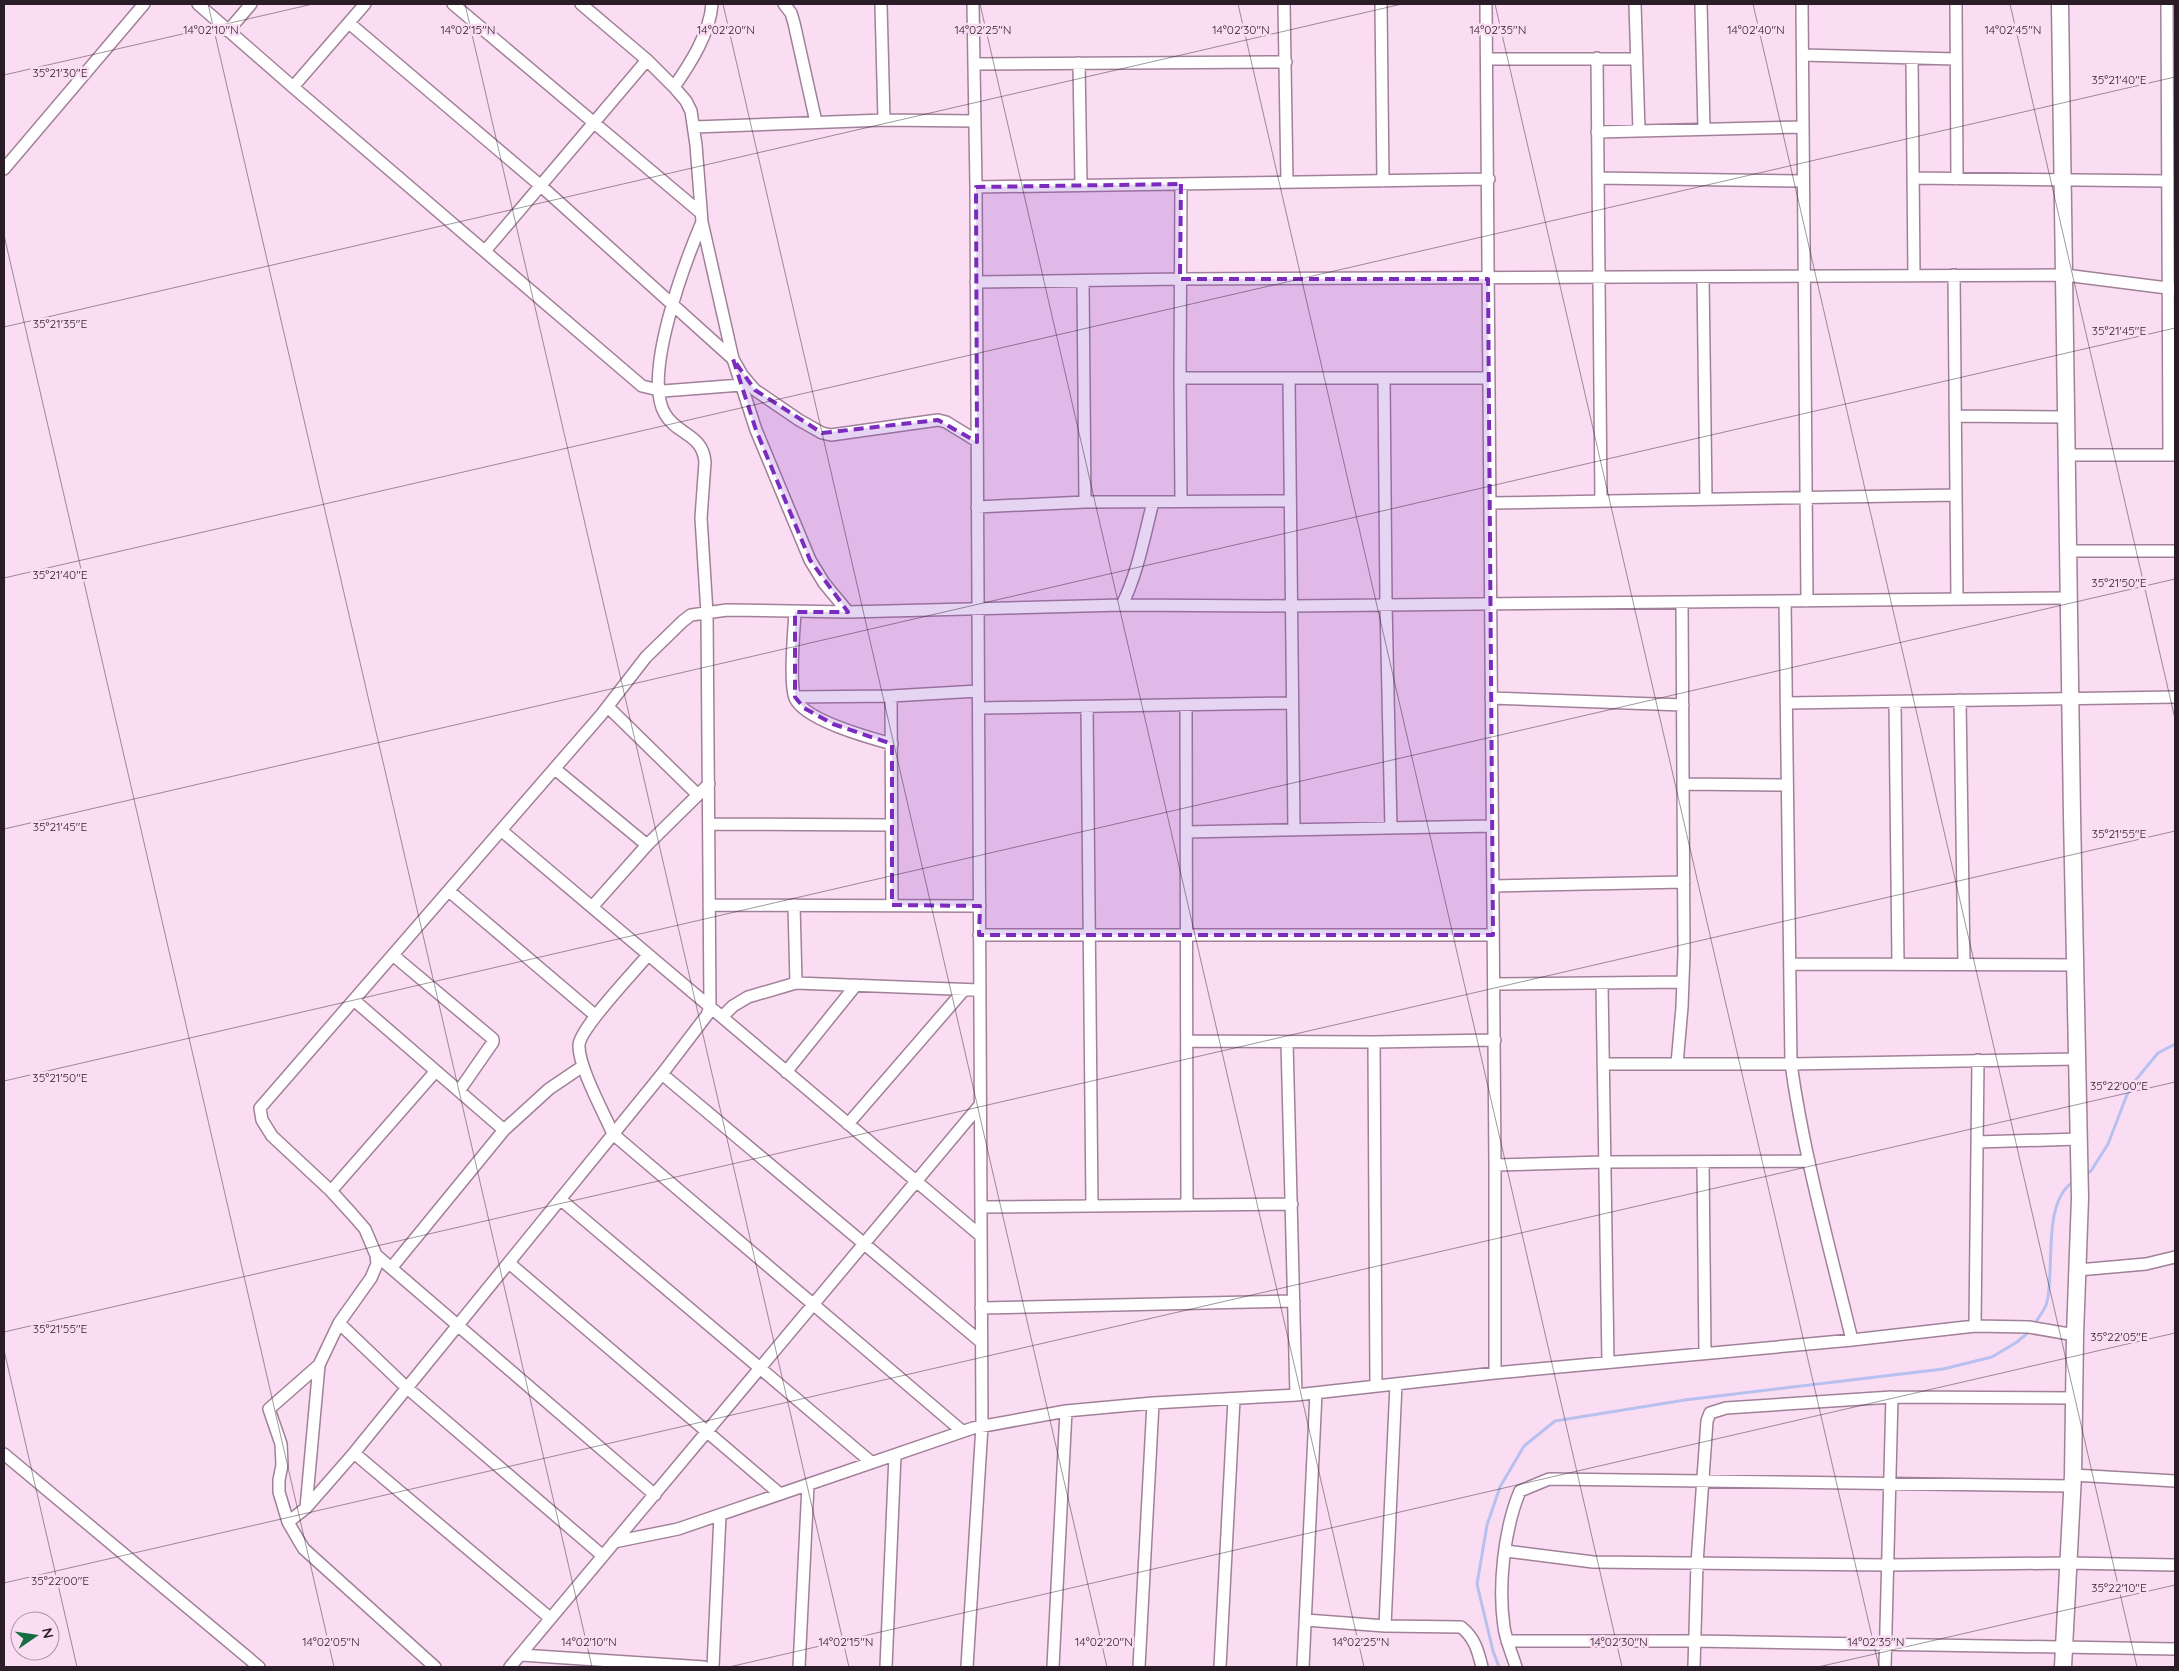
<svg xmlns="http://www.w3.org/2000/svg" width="2179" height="1671" font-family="Quicksand,sans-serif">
	<rect width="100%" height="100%" fill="#fbddf3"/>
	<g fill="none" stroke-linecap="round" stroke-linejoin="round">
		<path stroke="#b7c0ee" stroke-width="3" d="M 2085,1175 L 2091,1171 L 2108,1144 L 2130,1087 L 2158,1053 L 2175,1044
			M 2033,1326 C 2038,1318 2045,1310 2047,1302 C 2055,1269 2042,1202 2073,1182
			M 1499,1667 L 1493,1651 L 1477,1584 L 1487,1525 L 1500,1487 L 1524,1446 L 1555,1421 L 1685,1400 L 1943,1369 L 1992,1357 L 2017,1342 L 2030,1331"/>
		<defs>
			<path id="street" d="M 198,4 L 293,87 L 642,386 L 663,391 L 741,385
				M 453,4 L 701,213
				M 581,4 L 647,60 L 674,87 L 686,101 L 691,111 L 696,145 L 702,222 L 733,359 L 756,430 L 810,560 L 824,583 L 848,612
				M 784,4 L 791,13 L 794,23 L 816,122
				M 881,4 L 884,120 L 975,121
				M 1284,4 L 1287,182
				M 1381,4 L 1383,181
				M 1486,4 L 1495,1165 L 1495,1373
				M 1635,4 L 1639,131
				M 1701,4 L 1704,129
				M 1802,4 L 1807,601
				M 1956,4 L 1957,179
				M 2167,4 L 2169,455
				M 349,23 L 541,186 L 733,359 L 742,375 L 755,390 L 799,420 L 822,433 L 831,435 L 938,420 L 946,422 L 977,441
				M 228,31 L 251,4
				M 1803,55 L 1956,59
				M 1597,58 L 1601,500
				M 1912,58 L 1914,275
				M 1487,59 L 1637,59
				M 1079,63 L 1081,185
				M 974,64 L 1286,62
				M 293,87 L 365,4
				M 674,87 C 690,64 710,33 712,4
				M 694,127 L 884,120
				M 1597,132 L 1803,127
				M 4,169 L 144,4
				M 1598,178 L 1803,181
				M 1914,178 L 2168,181
				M 1181,184 L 1180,378 L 1181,500
				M 976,187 L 1489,179
				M 485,251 L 647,60
				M 1954,275 L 1957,599
				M 1703,277 L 1706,499
				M 976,282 L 1180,279 L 2065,275 L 2175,289
				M 1083,282 L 1085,502
				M 1180,378 L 1489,378
				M 1384,378 L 1386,604 L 1391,828
				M 1289,379 L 1294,830
				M 1955,416 L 2066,417
				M 2066,455 L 2174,455
				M 1490,503 L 1956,495
				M 977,507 L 1085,502 L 1290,501
				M 2068,551 L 2175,551
				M 1785,601 L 1791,1064 C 1804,1157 1830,1249 1852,1340
				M 1122,605 C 1138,572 1144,537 1153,502
				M 795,612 C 794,630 789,683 795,698 C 804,720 870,738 892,744
				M 891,696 L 892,905
				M 795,697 L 891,696 L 978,691
				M 1491,698 L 1683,705
				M 1960,700 L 1964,964
				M 1895,702 L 1898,964
				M 1787,703 L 2175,697
				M 1186,705 L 1187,1205
				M 608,707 L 698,795
				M 1087,707 L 1092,1206
				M 979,708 L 1291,703
				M 555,769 L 647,845
				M 1683,784 L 1787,785
				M 709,824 L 892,825
				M 502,831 L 981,1236
				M 1186,832 L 1492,826
				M 1493,886 L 1684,882
				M 449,891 L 596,1016
				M 709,905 L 980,906
				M 794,905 L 796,983
				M 592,907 L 647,845 L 709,784
				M 979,935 L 1493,935
				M 648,955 C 635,971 580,1028 579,1045 C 578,1066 604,1113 613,1134 L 962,1431
				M 394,956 L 493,1039 L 493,1042 L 459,1091
				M 1790,964 L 2076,965
				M 1494,984 L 1683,982
				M 1602,984 L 1608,1362
				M 355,1001 L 504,1130
				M 722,1017 L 733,1006 L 748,997 L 796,983 L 979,990
				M 1187,1041 L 1374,1042 L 1495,1040
				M 1287,1042 L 1296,1395
				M 1374,1042 L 1376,1386
				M 1603,1064 L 1791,1064 L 2078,1059
				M 1677,1064 L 1682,1007 L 1684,953 L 1682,602
				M 786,1072 L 856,985
				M 662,1074 L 981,1342
				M 848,1124 L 964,990
				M 1977,1142 L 2079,1139
				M 1703,1162 L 1705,1353
				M 1495,1165 L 1603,1162 L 1809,1161
				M 331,1191 L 435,1072
				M 560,1199 L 871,1462
				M 981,1207 L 1292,1204
				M 376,1255 L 655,1495
				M 509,1263 L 780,1494
				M 392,1267 L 504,1130 L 549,1089 L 583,1066
				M 2078,1270 L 2146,1264 L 2175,1257
				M 981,1308 L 1294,1301
				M 339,1323 L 406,1387 L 603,1556
				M 1975,1326 L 1978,1060
				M 319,1365 L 269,1409 L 281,1444 L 282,1465 L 279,1480 L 279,1492 L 288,1522 L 299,1541 L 304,1549 L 435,1667
				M 354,1453 L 550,1618
				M 4,1454 L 259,1667
				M 2073,1475 L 2175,1481
				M 306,1508 L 319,1365 L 339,1323 L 371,1278 L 377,1264 L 376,1255 L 365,1229 L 352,1214 L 331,1191 L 272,1136 L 262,1120 L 260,1108 L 601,715 L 646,657 L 683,621 L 691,615 L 727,610 L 848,612 L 1122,605 L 1292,606 L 2068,598
				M 288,1522 L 306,1508 L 354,1453 L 662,1074 L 707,1015 L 710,1007 L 707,613 L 701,518 L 705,462 C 703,434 677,435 665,414 C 642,376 685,262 702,222
				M 614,1542 L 678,1529 L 973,1428 L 1066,1411 L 1153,1403 L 1296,1395 L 1495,1373 L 1852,1340 L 1975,1326 L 2029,1327 L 2075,1335
				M 1506,1551 L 1593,1562 L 1888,1565 L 2067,1563 L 2175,1565
				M 1306,1620 L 1385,1626 L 1461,1627 C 1475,1638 1478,1651 1482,1667
				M 1385,1626 L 1396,1384
				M 1507,1641 L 1695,1641 L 2175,1649
				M 521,1655 L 704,1667
				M 510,1667 L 980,1105
				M 713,1667 L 720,1515
				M 799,1667 L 808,1485
				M 886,1667 L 895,1455
				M 967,1667 L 982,1426 L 976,187 L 973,4
				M 1053,1667 L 1066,1411
				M 1139,1667 L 1153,1403
				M 1220,1667 L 1234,1399
				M 1303,1667 L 1316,1393
				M 1516,1667 C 1512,1654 1506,1641 1504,1627 C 1498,1586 1504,1529 1520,1491 L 1549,1479 L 2072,1486
				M 1694,1667 L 1697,1563 L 1707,1421 L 1710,1413 L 1726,1408 L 1892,1397 L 2074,1398
				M 1885,1667 L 1892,1397"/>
			<path id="secondary" d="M 2060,4 L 2072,816 L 2080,1198 L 2075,1335 L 2073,1475 L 2063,1667"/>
		</defs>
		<use href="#street" stroke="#a18099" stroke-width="14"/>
		<use href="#secondary" stroke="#a18099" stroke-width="19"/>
		<use href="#street" stroke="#fff" stroke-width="11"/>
		<use href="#secondary" stroke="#fff" stroke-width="16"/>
	</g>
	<path fill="#7b2cbf" fill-opacity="0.2" stroke="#7b2cbf" stroke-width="4" stroke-dasharray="10 6" stroke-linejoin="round" d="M 1181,184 L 1180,279 L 1488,279 L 1493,935 L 979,935 L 980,906 L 892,905 L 892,744 L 833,724 L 804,708 L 795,697 L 795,612 L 848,612 L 810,560 L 756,430 L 733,359 L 755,390 L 822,433 L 938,420 L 977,442 L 976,187 Z"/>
	<path fill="none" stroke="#2b1d27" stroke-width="1" stroke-opacity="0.45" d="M 208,4 L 592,1667M 465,4 L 849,1667M 723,4 L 1107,1667M 980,4 L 1364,1667M 1238,4 L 1622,1667M 1495,4 L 1879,1667M 1753,4 L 2137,1667M 2010,4 L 2175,719M 4,75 L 313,4M 4,235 L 334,1667M 4,327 L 1402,4M 4,578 L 2175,77M 4,829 L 2175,328M 4,1081 L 2175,579M 4,1332 L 2175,831M 4,1350 L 77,1667M 4,1583 L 2175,1082M 729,1667 L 2175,1333M 1818,1667 L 2175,1585"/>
	<g font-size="12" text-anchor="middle" fill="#2b1d27" stroke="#fbddf3" stroke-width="5" stroke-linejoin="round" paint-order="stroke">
		<text x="211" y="34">14°02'10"N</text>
		<text x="468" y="34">14°02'15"N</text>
		<text x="726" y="34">14°02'20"N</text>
		<text x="983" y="34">14°02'25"N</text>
		<text x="1241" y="34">14°02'30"N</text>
		<text x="1498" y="34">14°02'35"N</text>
		<text x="1756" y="34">14°02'40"N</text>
		<text x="2013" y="34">14°02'45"N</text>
		<text x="60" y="77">35°21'30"E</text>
		<text x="2119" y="84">35°21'40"E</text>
		<text x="60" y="328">35°21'35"E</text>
		<text x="2119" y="335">35°21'45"E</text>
		<text x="60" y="579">35°21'40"E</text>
		<text x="2119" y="587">35°21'50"E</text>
		<text x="60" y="831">35°21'45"E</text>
		<text x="2119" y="838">35°21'55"E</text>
		<text x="60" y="1082">35°21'50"E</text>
		<text x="2119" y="1090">35°22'00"E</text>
		<text x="60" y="1333">35°21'55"E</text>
		<text x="2119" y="1341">35°22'05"E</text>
		<text x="60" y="1585">35°22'00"E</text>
		<text x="2119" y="1592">35°22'10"E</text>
		<text x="331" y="1646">14°02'05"N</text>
		<text x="589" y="1646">14°02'10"N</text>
		<text x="846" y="1646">14°02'15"N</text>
		<text x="1104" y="1646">14°02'20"N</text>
		<text x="1361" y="1646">14°02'25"N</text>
		<text x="1619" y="1646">14°02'30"N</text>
		<text x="1876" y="1646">14°02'35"N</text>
	</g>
	<rect width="2179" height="1671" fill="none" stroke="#2b1d27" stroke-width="10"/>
	<g transform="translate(35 1636) rotate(77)"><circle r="24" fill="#fbddf3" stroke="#a890a1"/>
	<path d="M0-4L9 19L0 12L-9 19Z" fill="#156e42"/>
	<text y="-8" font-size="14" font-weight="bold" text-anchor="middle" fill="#2b1d27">N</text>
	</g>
</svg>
